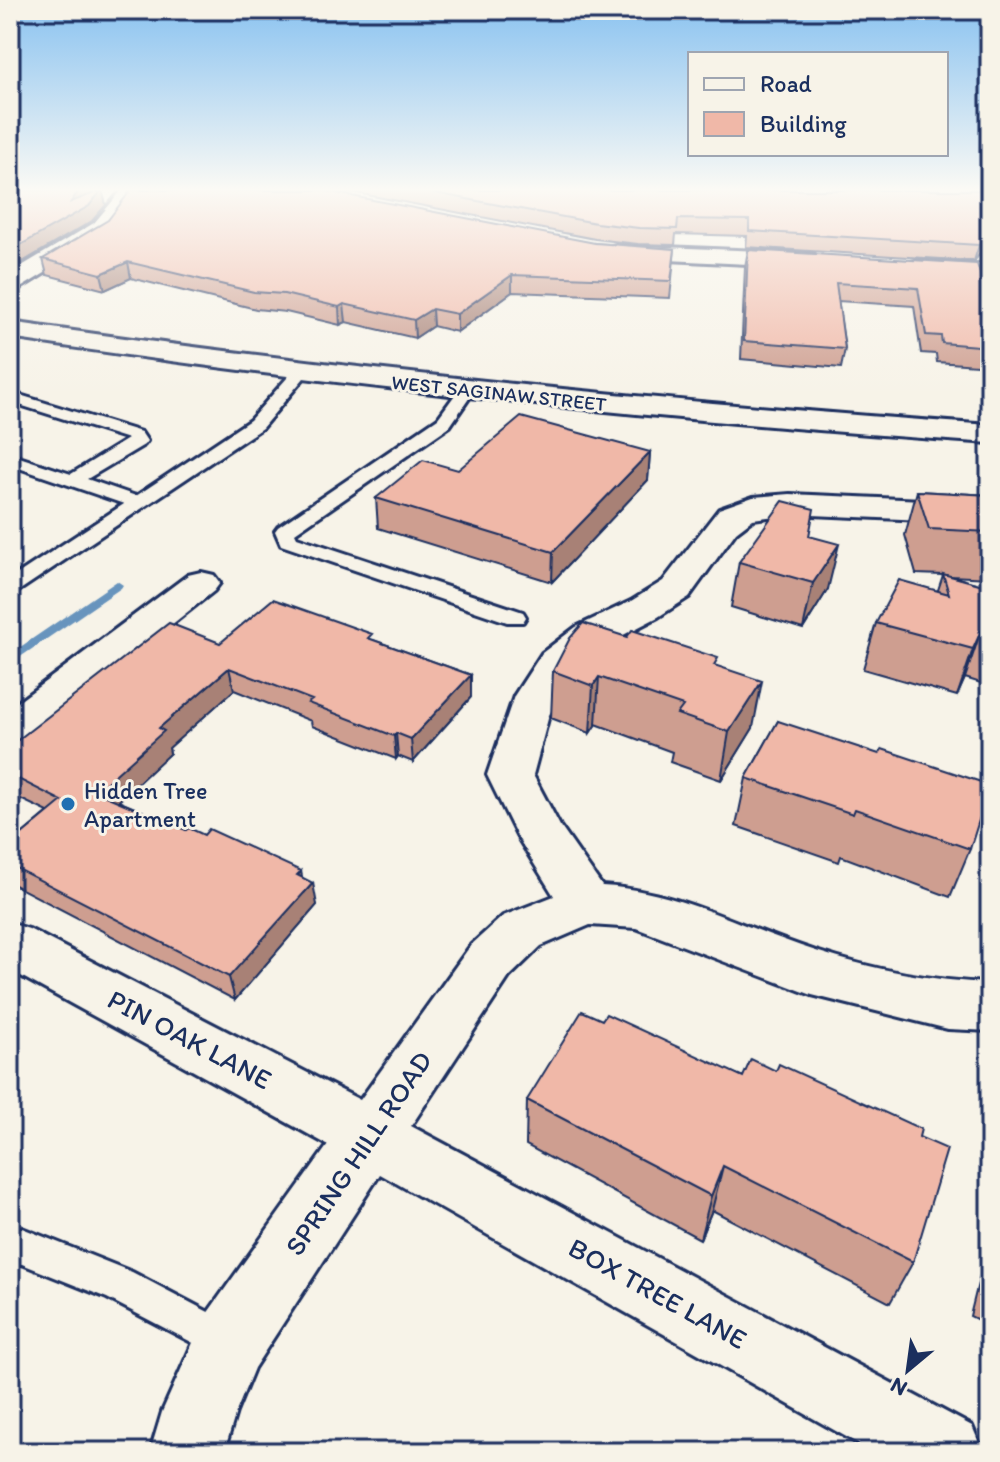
<svg xmlns="http://www.w3.org/2000/svg" width="1000" height="1462" font-family="Itim,sans-serif">
	<rect width="100%" height="100%" fill="#f7f3e8"/>
	<filter id="ink" filterUnits="userSpaceOnUse"><feTurbulence type="fractalNoise" baseFrequency=".0125" numOctaves="2"/><feDisplacementMap in="SourceGraphic" scale="16" xChannelSelector="R" yChannelSelector="G"/><feConvolveMatrix kernelMatrix="1 2 1 2 8 2 1 2 1" color-interpolation-filters="sRGB"/></filter>
	<g filter="url(#ink)">
		<g fill="none" stroke-linecap="round" stroke-linejoin="round">
			<path fill="#6894bd" fill-rule="evenodd" d="M 117,581 L 123,585 L 121,588 L 10,664 L 10,654 Z"/>
			<defs>
				<path id="service" d="M 301,367 L 309,372 L 262,428 L 17,592 L 10,594 L 10,579 L 124,504 L 10,465 L 10,454 L 71,474 L 128,439 L 10,402 L 10,392 L 141,432 L 147,441 L 144,445 L 87,479 L 136,496 L 250,420 L 295,369 Z
					M 466,386 L 474,391 L 450,426 L 295,533 L 297,537 L 523,612 L 526,617 L 523,622 L 507,622 L 281,545 L 275,531 L 278,527 L 438,418 L 460,388 Z
					M 10,1228 L 22,1228 L 132,1272 L 239,1328 L 245,1341 L 239,1354 L 226,1360 L 107,1298 L 22,1264 L 10,1264 Z"/>
				<path id="minor" d="M 122,190 L 143,190 L 110,233 L 19,289 L 10,291 L 10,273 L 94,223 Z
					M 616,245 L 807,253 L 815,255 L 819,260 L 815,265 L 807,267 L 608,257 L 604,252 L 608,247 Z
					M 920,260 L 990,265 L 990,279 L 911,272 L 908,267 L 911,262 Z
					M 790,494 L 990,503 L 990,523 L 790,514 L 753,519 L 736,532 L 689,597 L 658,617 L 604,645 L 571,671 L 549,715 L 533,775 L 560,826 L 602,886 C 678,890 745,929 816,951 C 871,969 933,981 990,983 L 990,1031 L 948,1029 L 812,995 L 636,928 L 590,925 L 541,946 L 509,977 L 411,1126 L 972,1426 L 983,1452 L 873,1452 L 380,1174 L 254,1368 L 236,1412 L 224,1452 L 150,1452 L 162,1412 L 204,1318 L 328,1145 L 10,970 L 10,923 L 29,929 L 360,1100 L 471,945 L 503,916 L 554,896 L 517,836 L 487,775 L 514,696 L 542,653 L 576,627 L 631,601 L 663,581 L 719,509 L 753,497 Z
					M 201,572 L 214,575 L 220,583 L 214,591 L 26,740 L 10,745 L 10,708 L 188,575 Z"/>
				<path id="primary" d="M 10,322 C 336,369 662,402 990,425 L 990,443 C 662,420 335,387 10,338 Z"/>
			</defs>
			<use href="#service" stroke="#1b2f5e" stroke-width="6"/>
			<use href="#minor" stroke="#1b2f5e" stroke-width="6"/>
			<use href="#primary" stroke="#1b2f5e" stroke-width="6"/>
			<use href="#service" fill="#f7f3e8" fill-rule="evenodd"/>
			<use href="#minor" fill="#f7f3e8" fill-rule="evenodd"/>
			<use href="#primary" fill="#f7f3e8" fill-rule="evenodd"/>
		</g>
		<path fill="#ce9e90" stroke="#1b2f5e" stroke-width="2" d="M 12,190 L 93,190 L 90,195 L 102,190 L 106,205 L 92,221 L 14,267 L 10,266 L 10,191 Z
			M 341,190 L 990,190 L 990,242 L 974,261 L 746,247 L 747,236 L 676,234 L 675,245 L 638,244 L 595,239 Z
			M 595,243 L 675,249 L 670,298 L 512,292 L 457,332 L 433,326 L 415,338 L 346,322 L 340,325 L 286,312 L 256,309 L 131,278 L 105,290 L 47,275 L 43,259 Z
			M 748,250 L 990,305 L 990,366 L 937,362 L 936,354 L 921,353 L 914,306 L 838,301 L 845,349 L 841,368 L 741,359 L 745,267 Z
			M 650,452 L 648,480 L 552,582 L 378,528 L 376,498 L 458,470 Z
			M 917,491 L 990,495 L 990,578 L 950,576 L 990,587 L 990,686 L 965,678 L 957,696 L 863,669 L 876,623 L 938,590 L 943,575 L 916,574 L 905,535 Z
			M 809,536 L 828,589 L 803,629 L 731,607 L 739,562 Z
			M 373,640 L 471,675 L 471,697 L 413,762 L 398,756 L 396,759 L 312,726 L 311,721 L 234,690 L 169,748 L 170,753 L 118,801 L 302,878 L 317,905 L 235,1000 L 10,883 L 10,844 L 48,812 L 10,794 L 10,746 L 220,643 Z
			M 717,666 L 753,728 L 721,780 L 670,762 L 672,752 L 596,724 L 590,733 L 551,718 L 553,671 Z
			M 778,721 L 970,849 L 950,897 L 841,856 L 839,862 L 736,826 L 746,778 Z
			M 602,1020 L 743,1077 L 919,1137 L 913,1262 L 890,1303 L 712,1210 L 700,1239 L 526,1145 L 527,1100 Z
			M 990,1234 L 990,1326 L 970,1316 Z"/>
		<path fill="#a88176" stroke="#1b2f5e" stroke-width="2" d="M 79,190 L 93,190 L 78,212 L 102,190 L 106,205 L 92,221 L 14,267 L 10,251 L 71,202 Z
			M 990,232 L 990,242 L 974,261 L 979,245 Z
			M 128,262 L 131,278 L 105,290 L 101,274 Z
			M 512,275 L 512,292 L 457,332 L 457,314 Z
			M 344,304 L 346,322 L 340,325 L 339,307 Z
			M 432,309 L 433,326 L 415,338 L 414,320 Z
			M 650,452 L 648,480 L 552,582 L 553,552 Z
			M 839,544 L 828,589 L 803,629 L 813,583 Z
			M 981,631 L 965,678 L 957,696 L 973,649 Z
			M 229,668 L 234,690 L 169,748 L 170,753 L 104,815 L 96,792 L 159,728 Z
			M 471,675 L 471,697 L 413,762 L 411,739 Z
			M 599,677 L 596,724 L 590,733 L 593,686 Z
			M 762,681 L 753,728 L 721,780 L 729,732 Z
			M 396,733 L 398,756 L 396,759 L 394,736 Z
			M 301,871 L 305,892 L 313,883 L 317,905 L 235,1000 L 229,977 Z
			M 723,1166 L 712,1210 L 700,1239 L 711,1196 Z"/>
		<path fill="#f0b8a8" stroke="#1b2f5e" stroke-width="2" d="M 12,190 L 79,190 L 71,202 L 102,190 L 89,206 L 10,251 L 10,191 Z
			M 131,190 L 321,190 L 595,243 L 675,249 L 671,281 L 512,275 L 457,314 L 432,309 L 414,320 L 344,304 L 339,307 L 284,294 L 254,292 L 128,262 L 101,274 L 43,259 L 108,220 Z
			M 419,190 L 990,190 L 990,232 L 979,245 L 749,231 L 749,220 L 678,219 L 677,229 L 639,228 L 596,223 Z
			M 748,250 L 977,264 L 990,305 L 990,347 L 942,343 L 941,336 L 926,335 L 918,288 L 836,283 L 845,349 L 744,341 Z
			M 521,417 L 650,452 L 553,552 L 376,498 L 423,460 L 458,470 Z
			M 917,491 L 990,495 L 990,532 L 929,529 Z
			M 783,501 L 814,509 L 809,536 L 839,544 L 813,583 L 739,562 Z
			M 943,574 L 990,587 L 990,634 L 981,631 L 973,649 L 876,623 L 899,580 L 949,594 Z
			M 273,599 L 372,634 L 368,638 L 471,675 L 411,739 L 396,733 L 394,736 L 308,703 L 312,700 L 229,668 L 159,728 L 164,731 L 96,792 L 186,830 L 189,828 L 204,835 L 209,829 L 301,871 L 297,875 L 313,883 L 229,977 L 10,865 L 10,844 L 62,801 L 10,775 L 10,746 L 169,623 L 220,643 Z
			M 583,623 L 627,637 L 632,630 L 718,658 L 714,665 L 762,681 L 729,732 L 677,714 L 683,706 L 599,677 L 593,686 L 553,671 L 570,638 Z
			M 778,721 L 879,754 L 882,749 L 990,785 L 970,849 L 855,809 L 853,814 L 746,778 Z
			M 582,1011 L 602,1020 L 606,1014 L 743,1077 L 751,1059 L 776,1071 L 779,1064 L 921,1129 L 919,1137 L 947,1149 L 913,1262 L 723,1166 L 711,1196 L 527,1100 Z"/>
	</g>
	<linearGradient id="sky" x2="0" y2="1"><stop stop-color="#89c2f0"/><stop offset="0.48" stop-color="#fbfaf5"/><stop offset="1" stop-color="#fbfaf5" stop-opacity="0"/></linearGradient>
	<rect width="1000" height="395" fill="url(#sky)"/>
	<circle fill="#1f6fb2" stroke="#f7f3e8" stroke-width="3" cx="68" cy="804" r="8"/>
	<g text-anchor="middle" dominant-baseline="central" stroke-width="6" stroke-linejoin="round" paint-order="stroke">
		<g font-size="20" fill="#1b2f5e" stroke="#f7f3e8">
			<text transform="translate(499 393) rotate(6)">WEST SAGINAW STREET</text>
		</g>
		<g font-size="24" fill="#1b2f5e" stroke="#f7f3e8" text-anchor="start">
			<text x="84" y="790">Hidden Tree<tspan x="84" dy="28">Apartment</tspan></text>
		</g>
		<g font-size="28" fill="#1b2f5e" stroke="#f7f3e8">
			<text transform="translate(190 1039) rotate(28)">PIN OAK LANE</text>
			<text transform="translate(358 1153) rotate(-56)">SPRING HILL ROAD</text>
			<text transform="translate(658 1293) rotate(29)">BOX TREE LANE</text>
		</g>
	</g>
	<rect width="1000" height="1462" fill="none" stroke="#f7f3e8" stroke-width="40"/>
	<rect x="20" y="20" width="960" height="1422" fill="none" stroke="#1b2f5e" stroke-width="3" filter="url(#ink)"/>
	<rect x="688" y="52" width="260" height="104" fill="#f7f3e8" stroke="#9fa5b1" stroke-width="2"/>
	<rect x="704" y="78" width="40" height="12" fill="#f7f3e8" stroke="#9fa5b1" stroke-width="2"/>
	<text x="760" y="92" font-size="24" fill="#1b2f5e">Road</text>
	<rect x="704" y="112" width="40" height="24" fill="#f0b8a8" stroke="#9fa5b1" stroke-width="2"/>
	<text x="760" y="132" font-size="24" fill="#1b2f5e">Building</text>
	<g transform="translate(908 1370) rotate(209)" stroke="#f7f3e8" stroke-width="6" paint-order="stroke">
	<path d="M0-6L14 30L0 20L-14 30Z" fill="#1b2f5e"/>
	<text y="-12" font-size="22" font-weight="bold" text-anchor="middle" fill="#1b2f5e">N</text>
	</g>
</svg>
